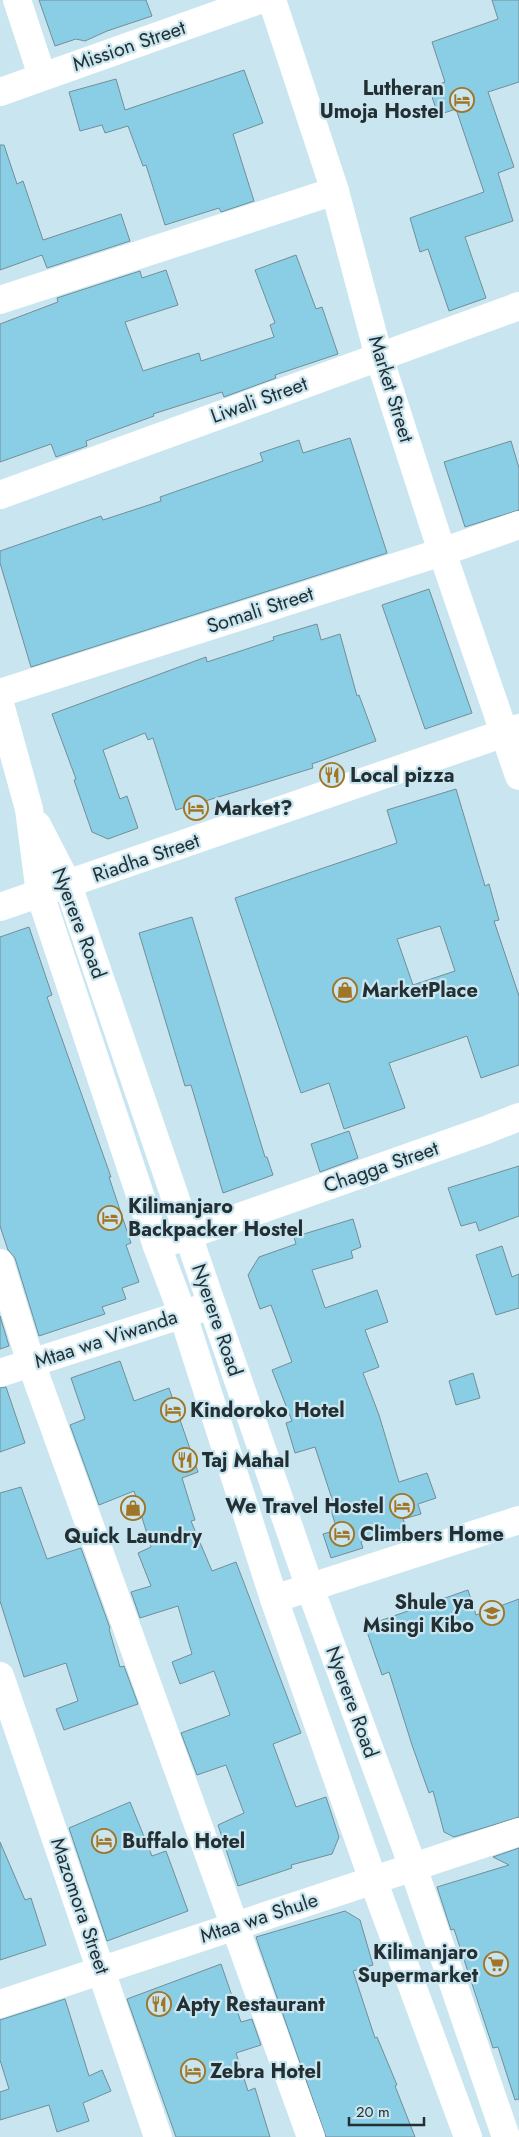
<svg xmlns="http://www.w3.org/2000/svg" width="519" height="2137" font-family="Jost,sans-serif">
	<rect width="100%" height="100%" fill="#c9e6f0"/>
	<path fill="#89cee5" stroke="#728e97" fill-rule="evenodd" d="M 39,0 L 146,0 L 152,16 L 107,31 L 85,41 L 76,39 L 55,46 Z
		M 492,0 L 519,0 L 519,82 L 488,92 L 514,167 L 498,173 L 513,221 L 465,237 L 486,298 L 449,311 L 428,249 L 420,252 L 410,218 L 484,192 L 456,109 L 438,115 L 429,88 L 445,82 L 432,42 L 498,19 Z
		M 244,70 L 263,123 L 233,134 L 254,201 L 221,212 L 219,208 L 165,225 L 146,165 L 143,166 L 128,126 L 105,133 L 102,125 L 80,131 L 69,92 L 116,79 L 125,110 Z
		M 0,145 L 4,145 L 17,184 L 23,181 L 43,240 L 121,214 L 130,241 L 47,268 L 42,255 L 0,270 Z
		M 296,255 L 316,309 L 322,307 L 338,354 L 275,375 L 276,378 L 224,397 L 222,392 L 153,414 L 154,416 L 86,441 L 87,446 L 56,457 L 51,444 L 0,462 L 0,324 L 58,302 L 57,298 L 140,271 L 142,278 L 166,270 L 178,305 L 125,322 L 143,371 L 199,353 L 201,361 L 274,337 L 270,325 L 275,323 L 255,270 Z
		M 350,438 L 387,553 L 31,667 L 0,563 L 0,551 L 101,516 L 103,520 L 161,501 L 160,497 L 263,461 L 260,453 L 299,440 L 303,453 Z
		M 511,441 L 519,468 L 519,510 L 465,527 L 444,462 Z
		M 429,589 L 472,713 L 425,729 L 382,605 Z
		M 317,624 L 321,640 L 340,634 L 357,696 L 359,695 L 376,741 L 312,764 L 313,768 L 176,810 L 153,738 L 148,740 L 145,733 L 103,750 L 120,799 L 127,796 L 138,828 L 108,839 L 92,832 L 74,780 L 76,779 L 52,714 L 206,657 L 207,662 L 274,640 L 273,637 Z
		M 456,789 L 485,886 L 489,884 L 499,920 L 494,921 L 519,996 L 519,1065 L 481,1078 L 467,1036 L 389,1063 L 405,1108 L 344,1129 L 329,1083 L 301,1093 L 235,898 L 397,843 L 387,810 ZM 440,926 L 455,971 L 413,985 L 397,939 Z
		M 192,917 L 265,1157 L 267,1157 L 273,1175 L 223,1193 L 191,1085 L 185,1086 L 139,933 Z
		M 29,927 L 52,995 L 47,997 L 111,1177 L 109,1177 L 131,1243 L 126,1245 L 139,1282 L 122,1288 L 126,1299 L 102,1307 L 105,1314 L 39,1336 L 15,1258 L 8,1250 L 0,1226 L 0,937 Z
		M 349,1131 L 358,1158 L 320,1172 L 311,1144 Z
		M 519,1166 L 519,1216 L 479,1231 L 476,1222 L 461,1226 L 448,1188 Z
		M 353,1219 L 361,1247 L 351,1251 L 353,1258 L 312,1270 L 325,1308 L 377,1290 L 388,1322 L 365,1330 L 379,1367 L 363,1373 L 379,1415 L 399,1482 L 427,1473 L 436,1498 L 418,1504 L 421,1514 L 403,1519 L 406,1527 L 361,1542 L 363,1548 L 331,1558 L 323,1534 L 337,1530 L 330,1507 L 334,1505 L 315,1447 L 295,1453 L 286,1423 L 292,1421 L 272,1370 L 292,1362 L 271,1305 L 260,1309 L 248,1275 L 259,1257 L 296,1244 L 294,1237 Z
		M 502,1246 L 512,1277 L 519,1274 L 519,1308 L 496,1315 L 476,1255 Z
		M 0,1316 L 9,1346 L 0,1349 Z
		M 120,1361 L 134,1401 L 169,1388 L 198,1472 L 182,1478 L 195,1520 L 191,1521 L 212,1571 L 236,1562 L 301,1733 L 273,1744 L 296,1807 L 326,1797 L 339,1837 L 332,1854 L 291,1865 L 292,1868 L 238,1886 L 218,1825 L 244,1813 L 226,1765 L 197,1775 L 181,1733 L 230,1715 L 214,1671 L 180,1684 L 172,1662 L 192,1654 L 178,1606 L 140,1618 L 131,1592 L 151,1586 L 138,1553 L 151,1547 L 134,1491 L 99,1505 L 70,1425 L 85,1419 L 71,1378 Z
		M 473,1373 L 480,1398 L 456,1405 L 449,1381 Z
		M 6,1387 L 25,1443 L 0,1452 L 0,1388 Z
		M 21,1487 L 47,1559 L 81,1548 L 110,1628 L 109,1629 L 120,1667 L 124,1666 L 138,1704 L 64,1730 L 56,1709 L 78,1701 L 66,1663 L 24,1677 L 0,1601 L 0,1493 Z
		M 468,1590 L 476,1615 L 519,1599 L 519,1817 L 454,1837 L 444,1832 L 433,1791 L 429,1793 L 412,1745 L 389,1672 L 382,1675 L 365,1626 Z
		M 130,1802 L 152,1856 L 166,1851 L 188,1911 L 107,1941 L 69,1828 Z
		M 0,1842 L 25,1900 L 31,1898 L 46,1945 L 0,1960 Z
		M 519,1848 L 519,2099 L 515,2100 L 498,2047 L 493,2048 L 454,1929 L 451,1930 L 437,1887 L 509,1865 L 493,1857 Z
		M 345,1911 L 360,1920 L 373,1965 L 353,1971 L 375,2038 L 377,2037 L 397,2085 L 395,2086 L 415,2137 L 326,2137 L 260,1949 L 256,1937 Z
		M 221,1964 L 241,2022 L 252,2019 L 261,2045 L 236,2053 L 248,2091 L 255,2088 L 270,2137 L 176,2137 L 127,1999 Z
		M 65,1999 L 89,2076 L 102,2070 L 111,2091 L 83,2103 L 89,2121 L 57,2132 L 49,2105 L 0,2120 L 0,2092 L 9,2089 L 0,2060 L 0,2020 Z"/>
	<g fill="none" stroke-linecap="round" stroke-linejoin="round">
		<path stroke="#fff" stroke-width="28" d="M 17,0 L 42,76
			M 0,92 L 259,0
			M 0,300 L 335,191
			M 0,495 L 519,306
			M 0,693 L 442,552 L 519,525
			M 0,907 L 519,728
			M 157,1246 L 486,1130 L 519,1117
			M 0,1263 L 31,1363 L 311,2137
			M 0,1373 L 212,1305
			M 274,1599 L 519,1520
			M 0,1676 L 158,2137
			M 0,2004 L 519,1832"/>
		<path stroke="#fff" stroke-width="28" d="M 272,0 L 335,191 L 379,357 L 442,552 L 519,776
			M 0,704 L 29,809 L 40,894 L 157,1246 L 183,1315 L 274,1599 L 373,1880 L 468,2137
			M 37,825 L 68,885 L 212,1305 L 310,1588 L 413,1867 L 506,2137"/>
	</g>
	<defs>
		<symbol id="hotel-ring" viewBox="-11 -11 22 22"><circle r="9.5" fill="#c9e6f0" stroke="#a17526" stroke-width="1.5"/><path d="M-6-4.5h1.5V1H6V5H4.5V3h-9V5H-6ZM-4 0a1.8 1.8 0 1 1 3.6 0ZM.5 0V-2.5h3Q6-2.5 6 0Z" fill="#a17526"/></symbol>
		<symbol id="restaurant-ring" viewBox="-11 -11 22 22"><circle r="9.5" fill="#c9e6f0" stroke="#a17526" stroke-width="1.5"/><path d="M-5-6h1v4h1v-4h1v4h1v-4h1v5L-1.5 .5V6h-2V.5L-5-1ZM5-6V6H3V1.5H1.5Q1.5-4 5-6Z" fill="#a17526"/></symbol>
		<symbol id="shop-ring" viewBox="-11 -11 22 22"><circle r="9.5" fill="#c9e6f0" stroke="#a17526" stroke-width="1.5"/><path d="M-5-2.5h2.3a2.7 3.5 0 0 1 5.4 0H5L5.5 6h-11ZM-1.5-2.5h3a1.5 2.3 0 0 0-3 0Z" fill="#a17526"/></symbol>
		<symbol id="school-ring" viewBox="-11 -11 22 22"><circle r="9.5" fill="#c9e6f0" stroke="#a17526" stroke-width="1.5"/><path d="M0-5L7-2L0 1L-7-2ZM-4 1L0 2.5L4 1V4Q0 6-4 4Z" fill="#a17526"/></symbol>
		<symbol id="supermarket-ring" viewBox="-11 -11 22 22"><circle r="9.5" fill="#c9e6f0" stroke="#a17526" stroke-width="1.5"/><path d="M-6-5.5h2.5l.6 2H6L4.5 2H-2.5L-4.4-4H-6ZM-1.5 3.2a1.3 1.3 0 1 0 .1 0ZM3 3.2a1.3 1.3 0 1 0 .1 0Z" fill="#a17526"/></symbol>
	</defs>
	<g fill-rule="evenodd">
		<use href="#hotel-ring" x="448" y="86" width="28" height="28"/>
		<use href="#restaurant-ring" x="318" y="761" width="28" height="28"/>
		<use href="#hotel-ring" x="182" y="794" width="28" height="28"/>
		<use href="#shop-ring" x="331" y="976" width="28" height="28"/>
		<use href="#hotel-ring" x="96" y="1204" width="28" height="28"/>
		<use href="#hotel-ring" x="159" y="1396" width="28" height="28"/>
		<use href="#restaurant-ring" x="171" y="1446" width="28" height="28"/>
		<use href="#hotel-ring" x="388" y="1492" width="28" height="28"/>
		<use href="#shop-ring" x="119" y="1494" width="28" height="28"/>
		<use href="#hotel-ring" x="328" y="1520" width="28" height="28"/>
		<use href="#school-ring" x="478" y="1599" width="28" height="28"/>
		<use href="#hotel-ring" x="90" y="1827" width="28" height="28"/>
		<use href="#supermarket-ring" x="482" y="1950" width="28" height="28"/>
		<use href="#restaurant-ring" x="145" y="1990" width="28" height="28"/>
		<use href="#hotel-ring" x="179" y="2057" width="28" height="28"/>
	</g>
	<g text-anchor="middle" dominant-baseline="central" stroke-width="4.5" stroke-linejoin="round" paint-order="stroke">
		<g font-size="20" fill="#232f32" stroke="#c9e6f0">
			<text transform="translate(129 46) rotate(-19)">Mission Street</text>
			<text transform="translate(391 389) rotate(73)">Market Street</text>
			<text transform="translate(259 400) rotate(-20)">Liwali Street</text>
			<text transform="translate(260 610) rotate(-18)">Somali Street</text>
			<text transform="translate(146 858) rotate(-19)">Riadha Street</text>
			<text transform="translate(79 923) rotate(69)">Nyerere Road</text>
			<text transform="translate(381 1167) rotate(-19)">Chagga Street</text>
			<text transform="translate(217 1320) rotate(71)">Nyerere Road</text>
			<text transform="translate(106 1339) rotate(-18)">Mtaa wa Viwanda</text>
			<text transform="translate(352 1702) rotate(70)">Nyerere Road</text>
			<text transform="translate(80 1906) rotate(71)">Mazomora Street</text>
			<text transform="translate(259 1918) rotate(-18)">Mtaa wa Shule</text>
		</g>
		<g font-size="20" font-weight="bold" fill="#232f32" stroke="#c9e6f0" text-anchor="start">
			<text x="444" y="88" text-anchor="end">Lutheran<tspan x="444" dy="23">Umoja Hostel</tspan></text>
			<text x="350" y="775">Local pizza</text>
			<text x="214" y="808">Market?</text>
			<text x="362" y="990">MarketPlace</text>
			<text x="128" y="1206">Kilimanjaro<tspan x="128" dy="23">Backpacker Hostel</tspan></text>
			<text x="190" y="1410">Kindoroko Hotel</text>
			<text x="202" y="1460">Taj Mahal</text>
			<text x="384" y="1506" text-anchor="end">We Travel Hostel</text>
			<text x="360" y="1534">Climbers Home</text>
			<text x="133" y="1536" text-anchor="middle">Quick Laundry</text>
			<text x="474" y="1602" text-anchor="end">Shule ya<tspan x="474" dy="23">Msingi Kibo</tspan></text>
			<text x="122" y="1841">Buffalo Hotel</text>
			<text x="478" y="1952" text-anchor="end">Kilimanjaro<tspan x="478" dy="23">Supermarket</tspan></text>
			<text x="176" y="2004">Apty Restaurant</text>
			<text x="210" y="2071">Zebra Hotel</text>
		</g>
	</g>
	<path d="M349 2117v8h75v-8" fill="none" stroke="#232f32" stroke-width="2.5"/>
	<text x="356" y="2117" font-size="15" fill="#232f32" stroke="#c9e6f0" stroke-width="4" paint-order="stroke">20 m</text>
</svg>
